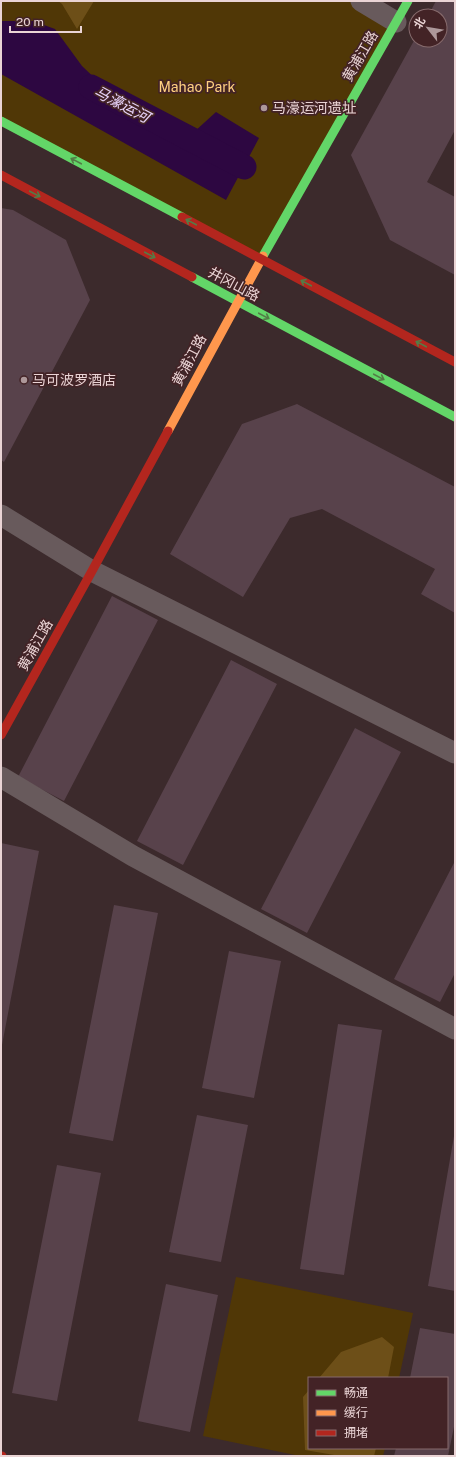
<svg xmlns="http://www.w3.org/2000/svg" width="456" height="1457" font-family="'Public Sans','Noto Sans SC',sans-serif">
	<rect width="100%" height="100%" fill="#3c2a2c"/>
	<path fill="#503706" d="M 1,1 L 361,1 L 396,22 L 261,259 L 1,121 Z
		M 236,1277 L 413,1313 L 399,1378 L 309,1378 L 309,1448 L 385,1448 L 383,1456 L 300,1456 L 203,1436 Z"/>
	<path fill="#6d4f18" d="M 58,1 L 94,1 L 77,29 L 62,4 Z
		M 382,1337 L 394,1347 L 388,1378 L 319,1378 L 341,1352 Z
		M 309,1390 L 309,1448 L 376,1448 L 374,1456 L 340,1456 L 305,1450 L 303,1397 Z"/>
	<path fill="#2d0741" d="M 1,21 L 33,21 L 55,29 L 82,66 L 120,102 L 172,129 L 194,132 L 216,112 L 259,138 L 226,200 L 1,74 Z"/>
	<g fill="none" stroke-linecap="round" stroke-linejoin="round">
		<path stroke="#2d0741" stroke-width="25" d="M 91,87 L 244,167"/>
	</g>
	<path fill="#58424b" d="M 436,1 L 455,1 L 455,130 L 427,182 L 455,197 L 455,275 L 390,240 L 351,155 L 416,37 L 416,40 L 440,40 L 440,16 L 428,16 Z
		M 1,208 L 13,210 L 66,240 L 90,300 L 4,462 L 1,460 Z
		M 297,404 L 455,487 L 455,613 L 421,594 L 435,569 L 322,509 L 290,518 L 243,597 L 170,554 L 242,424 Z
		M 112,596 L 158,620 L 64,801 L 18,777 Z
		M 231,660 L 277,684 L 183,865 L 137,841 Z
		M 355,728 L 401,752 L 307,933 L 261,909 Z
		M 1,843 L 39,851 L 2,1045 L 1,1045 Z
		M 455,861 L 455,973 L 440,1002 L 394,979 Z
		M 114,905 L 158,913 L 113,1141 L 69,1133 Z
		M 229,951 L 281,961 L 254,1098 L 202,1088 Z
		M 338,1024 L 382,1030 L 344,1275 L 300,1269 Z
		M 197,1115 L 248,1125 L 221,1262 L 169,1252 Z
		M 454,1136 L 455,1137 L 455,1291 L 428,1286 Z
		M 57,1165 L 101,1173 L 57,1401 L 12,1393 Z
		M 166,1284 L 218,1295 L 190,1432 L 138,1421 Z
		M 420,1328 L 455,1334 L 455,1422 L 448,1456 L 394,1456 L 396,1448 L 447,1448 L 447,1378 L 410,1378 Z"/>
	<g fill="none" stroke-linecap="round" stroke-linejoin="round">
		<path stroke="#685a5c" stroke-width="21" d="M 361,1 L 396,22
			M 1,515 L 92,571 L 455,753
			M 1,777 L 133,856 L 455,1029"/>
		<path stroke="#63d668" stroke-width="9" d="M 1,121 L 182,217
			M 263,256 L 408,1
			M 192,277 L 455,417"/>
		<path stroke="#ff974d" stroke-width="9" d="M 168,431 L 263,256"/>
		<path stroke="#b3261e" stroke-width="9" d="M 1,175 L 192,277
			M 182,217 L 455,362
			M 1,735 L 92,571 L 168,431
			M 1,1456 L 2,1456"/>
	</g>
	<defs><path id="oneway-shaft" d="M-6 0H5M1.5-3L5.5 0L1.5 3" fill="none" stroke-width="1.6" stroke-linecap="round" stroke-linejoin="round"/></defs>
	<g stroke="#537c47">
		<use href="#oneway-shaft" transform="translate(76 161) rotate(-152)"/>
		<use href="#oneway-shaft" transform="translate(35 194) rotate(28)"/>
		<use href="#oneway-shaft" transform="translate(191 222) rotate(-152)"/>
		<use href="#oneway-shaft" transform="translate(150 255) rotate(28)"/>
		<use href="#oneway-shaft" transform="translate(306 283) rotate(-152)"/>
		<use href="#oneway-shaft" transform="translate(264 316) rotate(28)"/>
		<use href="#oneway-shaft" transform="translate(421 344) rotate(-152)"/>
		<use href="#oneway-shaft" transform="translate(379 377) rotate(28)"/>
	</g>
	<g fill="#ad989a" stroke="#432326" stroke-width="1.5">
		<circle cx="264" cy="108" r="4"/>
		<circle cx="24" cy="380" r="4"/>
	</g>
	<g text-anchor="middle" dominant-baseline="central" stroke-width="3.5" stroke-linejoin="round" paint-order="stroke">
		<g font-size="14" fill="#ead4d5" stroke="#432326">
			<text transform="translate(360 56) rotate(-60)">黄浦江路</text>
			<text transform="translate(234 284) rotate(28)">井冈山路</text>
			<text transform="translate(189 360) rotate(-62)">黄浦江路</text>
			<text transform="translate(35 645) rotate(-61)">黄浦江路</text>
		</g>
		<g font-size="14" fill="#ffd180" stroke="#432326">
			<text x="197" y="87">Mahao Park</text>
		</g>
		<g font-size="14" fill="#ead4d5" stroke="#432326" text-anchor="start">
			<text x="272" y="108">马濠运河遗址</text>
			<text x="32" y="380">马可波罗酒店</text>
		</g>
		<g font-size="15" font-style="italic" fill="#e8d4fb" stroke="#432326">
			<text transform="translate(122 104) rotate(28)">马濠运河</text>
		</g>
	</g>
	<rect width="456" height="1457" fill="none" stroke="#ead4d5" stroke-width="4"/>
	<rect x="308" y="1377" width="140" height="72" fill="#432326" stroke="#866a6c"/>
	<rect x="316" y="1390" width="20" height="6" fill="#63d668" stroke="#866a6c"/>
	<text x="344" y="1397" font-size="12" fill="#ead4d5">畅通</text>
	<rect x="316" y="1410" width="20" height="6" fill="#ff974d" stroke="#866a6c"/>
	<text x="344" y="1417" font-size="12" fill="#ead4d5">缓行</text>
	<rect x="316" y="1430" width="20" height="6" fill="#b3261e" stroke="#866a6c"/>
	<text x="344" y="1437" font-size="12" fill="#ead4d5">拥堵</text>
	<g transform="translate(428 28) rotate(301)"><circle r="19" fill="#432326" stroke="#866a6c"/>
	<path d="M0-3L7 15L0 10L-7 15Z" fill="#ad989a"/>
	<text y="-6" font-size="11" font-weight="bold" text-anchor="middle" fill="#ead4d5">北</text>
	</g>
	<path d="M10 26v6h71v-6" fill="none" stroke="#ead4d5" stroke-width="2"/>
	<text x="16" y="26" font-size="12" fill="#ead4d5" stroke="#432326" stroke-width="3" paint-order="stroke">20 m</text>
</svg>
